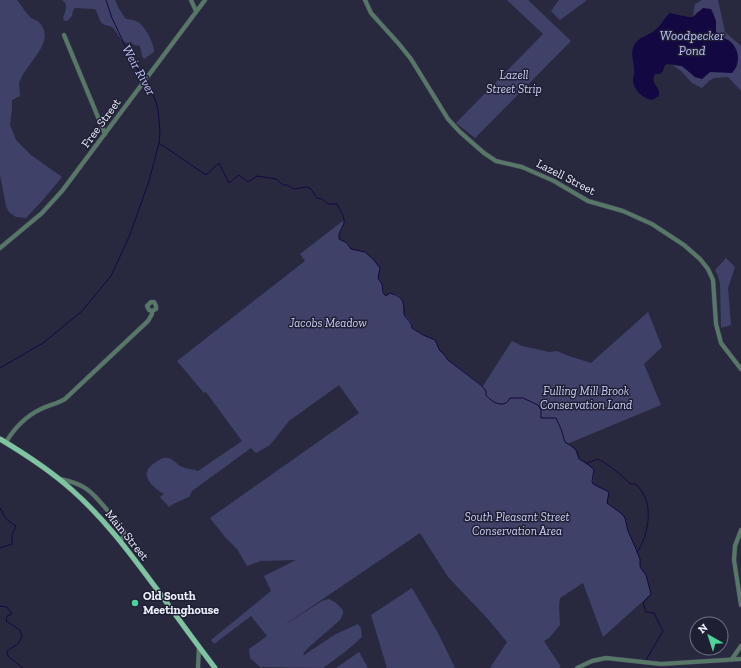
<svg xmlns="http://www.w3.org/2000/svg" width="741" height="668" font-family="'Zilla Slab',serif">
	<rect width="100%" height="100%" fill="#28293f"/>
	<path fill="#404169" d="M 0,0 L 17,0 C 21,5 25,12 30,17 C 35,21 39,20 42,26 C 54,45 23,66 19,84 C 19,88 20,92 20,96 L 12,100 L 12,109 L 10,125 L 16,140 L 31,155 L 62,177 L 42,201 L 26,218 L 16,217 L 9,212 L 6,206 L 0,175 Z
		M 62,0 L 115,0 L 119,9 L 126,19 C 130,19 134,20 138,22 C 145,26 155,45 154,52 L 144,59 L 142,56 L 140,46 L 134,45 L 131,42 C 121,46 118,32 112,27 C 109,25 105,26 103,24 C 99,21 98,13 95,9 L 75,8 L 73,10 L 72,16 L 67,21 L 65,21 L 63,18 C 65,12 69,4 62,0 Z
		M 507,0 L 528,0 L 571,41 L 475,138 L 456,123 L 543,34 Z
		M 559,0 L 587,0 L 560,20 L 551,11 Z
		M 702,0 L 718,0 L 725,32 L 741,46 L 741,91 L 728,77 L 714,78 L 709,81 L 702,88 L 692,83 L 681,71 L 672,65 L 682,66 L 695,77 L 702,79 L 710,72 L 724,72 L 724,37 L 720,36 L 716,32 C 716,23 716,17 711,9 L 697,12 L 693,17 L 695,4 Z
		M 344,220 C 345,226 338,231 339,239 L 347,243 L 351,249 L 365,252 L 373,259 L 380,268 L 378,278 L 382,284 L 384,294 L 386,296 L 390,293 L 398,295 L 401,298 L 403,302 L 404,314 L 411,322 L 412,328 L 423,335 L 435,340 L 439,350 L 443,353 L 448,360 L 483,386 L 512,341 L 522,346 L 549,352 L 557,351 L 566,355 L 591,363 L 648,312 L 662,347 L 644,364 L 661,405 L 567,444 C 579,450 574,453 580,459 C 581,460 592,469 594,469 L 593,484 L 609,492 L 607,503 L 622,514 L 625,518 L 628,531 L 636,549 L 640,559 L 640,567 L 646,575 L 651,594 L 603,637 L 583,583 L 560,598 L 559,606 L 560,625 L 549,638 L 544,641 L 561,667 L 558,668 L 490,668 L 507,642 L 487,618 L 448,577 L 420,533 L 280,628 L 322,601 L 329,599 L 336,603 L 343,610 L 343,614 L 340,620 L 308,648 L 303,654 L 304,655 L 336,634 L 358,624 L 361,628 L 362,637 L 345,652 L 323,668 L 260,667 L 250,658 L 249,649 L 267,636 L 251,616 L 214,644 L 211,640 L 271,591 L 264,576 L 296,560 L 261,561 L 247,566 L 237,549 L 225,537 L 210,518 L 359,413 L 339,385 L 289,421 L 270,445 L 256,453 L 251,448 L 192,491 L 189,497 C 182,500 176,502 169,507 L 160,497 L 164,494 C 151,486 137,474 156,462 C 159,460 163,457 167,458 C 172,458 176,463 180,466 C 186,469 192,469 198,471 L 242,441 L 206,392 L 204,393 L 177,361 L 305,261 L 300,254 Z
		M 726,258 L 735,267 L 728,288 L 731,325 L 721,328 L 720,283 L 718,276 L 715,270 Z
		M 412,588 L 438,633 L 455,668 L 387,668 L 371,615 Z
		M 359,652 L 368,668 L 336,668 Z"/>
	<path fill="#140843" d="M 703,8 L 711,9 L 716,21 L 716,32 C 720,37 727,38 732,43 C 740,52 740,65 732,73 L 710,72 L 702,79 L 695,77 L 682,66 L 668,64 L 665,65 L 663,71 L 660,74 L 655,74 C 651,82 656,84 659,91 L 659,96 L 652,100 C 642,98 632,89 633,78 C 634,75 635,72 634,69 C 634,60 630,55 634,45 C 639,37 647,36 654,31 C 661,26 664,18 670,13 C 675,14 691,18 693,17 C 696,15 700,10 703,8 Z"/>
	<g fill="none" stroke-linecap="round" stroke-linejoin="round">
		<path stroke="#140843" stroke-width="1" d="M 106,0 L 112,18 L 129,54 L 137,69 L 145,77
			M 159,143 L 206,175 L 219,163 L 229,183 L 239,175 L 248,182 L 257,176 L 276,179 L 283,185 L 287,185 L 294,189 L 305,187 L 310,188 L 317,198 L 322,199 L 328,204 L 337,204 C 340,210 345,217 344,223 C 342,229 338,232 339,239 L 347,243 L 351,249 L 365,252 L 373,259 L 380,268 L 378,278 L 382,284 L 383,293 L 386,296 L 390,293 C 398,296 403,297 404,308 C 404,309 404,313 404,314 C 406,320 411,320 412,328 L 423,335 L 435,340 L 440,351 L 443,353 L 448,360 L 482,386 L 486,391 L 486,395 C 492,403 505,409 510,398 L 523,398 L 538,405 L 541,410 L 541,418 L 556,418 L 561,429 L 565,442 L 573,447 L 577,451 L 579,459 L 588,464 L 594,470 L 592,481 L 593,484 L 609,492 L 607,503 L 622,514 L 625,518 L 628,531 L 636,549 L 640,559 L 640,567 L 646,575 L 651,594 L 643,603 L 646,612 L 654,613 L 663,631 L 646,660
			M 0,368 L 43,343 L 82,311 L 111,276 L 129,237 L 149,181 L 159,143 L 160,131 L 158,110 L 155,99 L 146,80
			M 588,463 L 597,459 C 605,461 625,478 630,484 L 636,484 C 639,488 643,492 645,497 C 652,512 647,539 637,552
			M 0,508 L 6,519 L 16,526 L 12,535 L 12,544 L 0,548
			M 0,606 L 7,607 L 12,614 L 7,616 L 6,621 L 20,630 L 22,636 L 18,644 L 7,651 L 8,656 L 23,668"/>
		<defs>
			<path id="minor" d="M 191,0 L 196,11
				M 365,0 L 371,13 L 399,44 L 411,59 L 448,119 L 460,132 L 484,153 L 496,161 L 522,167 L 554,181 L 588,201 L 623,211 L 652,224 L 684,245 L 700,259 L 708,269 L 713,280 L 716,324 L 721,343 L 741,369
				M 64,35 L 105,134
				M 0,248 L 42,213 L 62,191 L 205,0
				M 6,442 C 14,429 26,416 41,409 C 49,405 57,404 65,399 L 148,321 L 152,314 L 152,311 L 149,310 L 147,306 L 151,302 L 154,302 L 156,306 L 156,309 L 152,311
				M 60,479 C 86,484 92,492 108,511 C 114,518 120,524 124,531 L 124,534 L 121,541
				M 741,530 L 735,546 L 734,560 L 741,605
				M 732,659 L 741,646
				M 198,668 L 199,646
				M 577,668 L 592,661 L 606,658 L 661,664 L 741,659"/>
			<path id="major" d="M 0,439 C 25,454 50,470 72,490 C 106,520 132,556 159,592 C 177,617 196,643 215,668"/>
		</defs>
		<use href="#minor" stroke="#44455a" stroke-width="5"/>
		<use href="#major" stroke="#44455a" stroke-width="6"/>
		<use href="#minor" stroke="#577867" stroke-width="4"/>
		<use href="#major" stroke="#7fc4a1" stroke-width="5"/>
	</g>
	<circle fill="#4ed39a" stroke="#1f1f34" stroke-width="1.5" cx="135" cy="603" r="4"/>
	<g text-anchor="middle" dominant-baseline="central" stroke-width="3" stroke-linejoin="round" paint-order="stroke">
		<g font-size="12" font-style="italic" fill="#cccff5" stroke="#1f1f34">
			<text x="514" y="75">Lazell<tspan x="514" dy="14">Street Strip</tspan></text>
			<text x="328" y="323">Jacobs Meadow</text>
			<text x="586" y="391">Fulling Mill Brook<tspan x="586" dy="14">Conservation Land</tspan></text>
			<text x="517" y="517">South Pleasant Street<tspan x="517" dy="14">Conservation Area</tspan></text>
		</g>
		<g font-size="12" fill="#eff0fe" stroke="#1f1f34">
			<text transform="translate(101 123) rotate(-54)">Free Street</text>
			<text transform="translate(566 177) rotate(27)">Lazell Street</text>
			<text transform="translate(127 535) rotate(51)">Main Street</text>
		</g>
		<g font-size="12" font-weight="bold" fill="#eff0fe" stroke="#1f1f34" text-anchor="start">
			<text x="143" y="596">Old South<tspan x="143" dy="14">Meetinghouse</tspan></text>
		</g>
		<g font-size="13" font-style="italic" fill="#bdc1f9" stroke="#1f1f34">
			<text x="692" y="35">Woodpecker<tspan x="692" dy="15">Pond</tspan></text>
			<text transform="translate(139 70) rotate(61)">Weir River</text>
		</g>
	</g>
	<g transform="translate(709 636) rotate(321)"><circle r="19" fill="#1f1f34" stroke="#727385"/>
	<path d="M0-3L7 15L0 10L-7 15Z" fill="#4ed39a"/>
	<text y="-6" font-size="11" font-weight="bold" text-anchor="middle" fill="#eff0fe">N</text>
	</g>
</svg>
